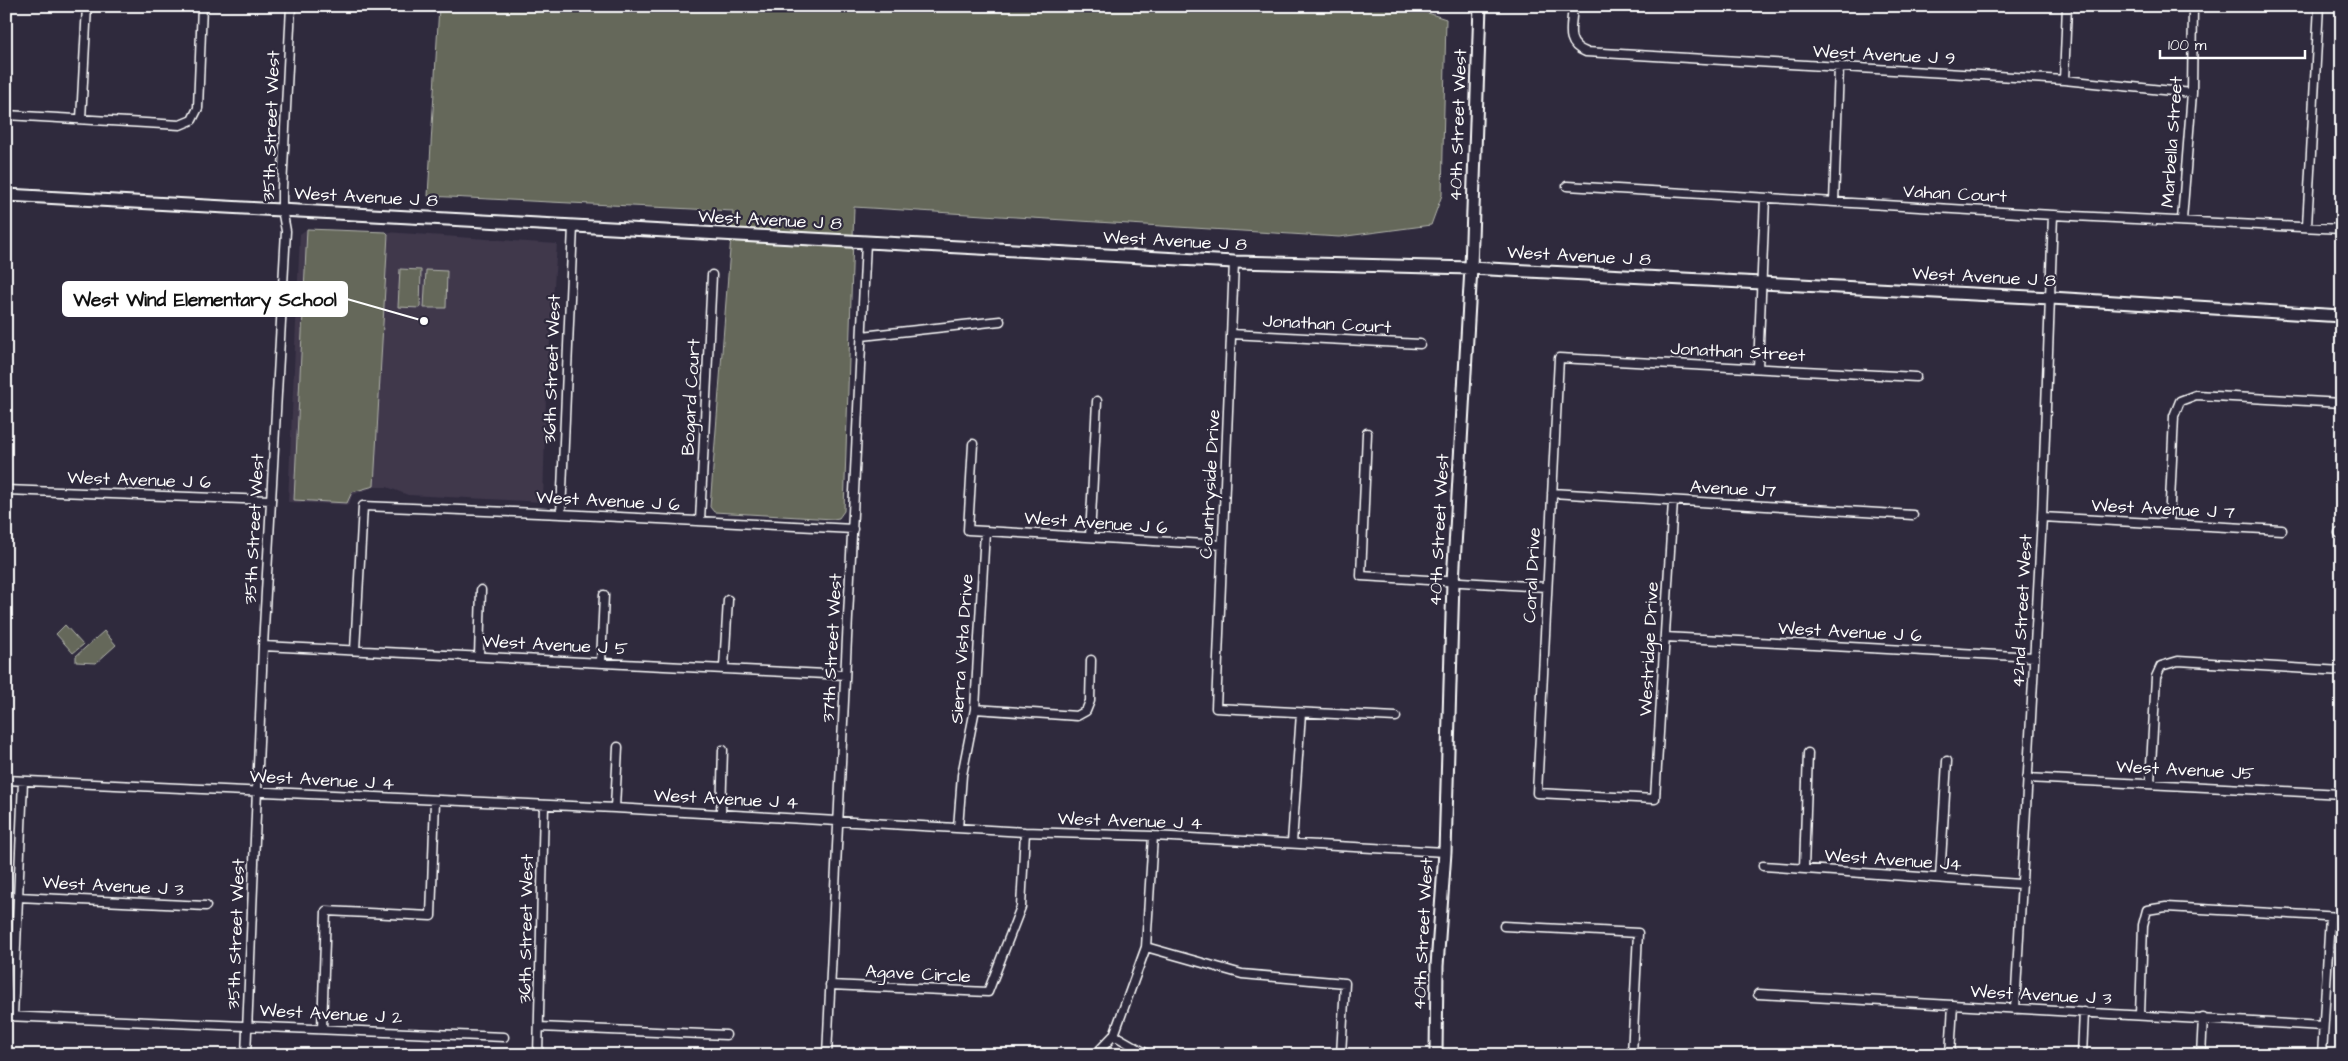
<svg xmlns="http://www.w3.org/2000/svg" width="2348" height="1061" font-family="'Architects Daughter',sans-serif">
	<rect width="100%" height="100%" fill="#2f2a3d"/>
	<filter id="ink" filterUnits="userSpaceOnUse"><feTurbulence type="fractalNoise" baseFrequency=".02" numOctaves="2"/><feDisplacementMap in="SourceGraphic" scale="10" xChannelSelector="R" yChannelSelector="G"/><feConvolveMatrix kernelMatrix="1 2 1 2 8 2 1 2 1" color-interpolation-filters="sRGB"/></filter>
	<g filter="url(#ink)">
		<path fill="#3f374c" d="M 307,229 L 386,232 L 557,244 L 546,398 L 543,502 L 408,495 L 387,487 L 374,487 L 352,495 L 349,505 L 288,502 L 300,234 Z"/>
		<path fill="#65685a" stroke="#b2b4ac" d="M 439,6 L 1407,6 L 1446,19 L 1442,195 L 1431,225 L 1339,237 L 854,207 L 844,511 L 839,518 L 833,519 L 714,512 L 710,507 L 733,211 L 428,196 Z
			M 307,229 L 386,232 L 388,234 L 374,486 L 352,492 L 347,503 L 294,500 Z
			M 400,269 L 421,270 L 420,308 L 398,307 Z
			M 426,270 L 447,271 L 446,308 L 424,308 Z
			M 65,625 L 83,645 L 73,653 L 56,634 Z
			M 104,631 L 116,645 L 96,663 L 76,662 L 76,656 Z"/>
		<g fill="none" stroke-linecap="round" stroke-linejoin="round">
			<defs>
				<path id="street" d="M 1573,6 C 1572,26 1564,44 1586,52 L 2064,80 L 2192,93
					M 2064,80 L 2067,6
					M 6,115 L 180,125 L 192,120 L 198,108 L 202,6
					M 81,119 L 87,6
					M 1567,186 L 2053,215 L 2342,229
					M 1834,202 L 1839,67
					M 2182,220 L 2192,93 L 2193,6
					M 2307,226 L 2319,6
					M 1234,262 L 1216,708 L 1396,717
					M 1231,334 L 1420,344
					M 862,336 L 1000,321
					M 1758,368 L 1765,198
					M 1367,433 L 1361,576 L 1546,587
					M 973,444 L 968,530 L 1222,545
					M 6,490 L 271,500
					M 1552,493 L 1913,515
					M 1673,501 L 1655,799 L 1537,793 L 1559,358 L 1916,377
					M 561,514 L 573,226
					M 2042,517 L 2282,530
					M 700,521 L 712,275
					M 2169,524 L 2174,416 L 2180,401 L 2196,395 L 2342,403
					M 2339,533 L 2342,533
					M 1090,537 L 1097,401
					M 1665,637 L 2034,657
					M 263,646 L 845,675
					M 355,650 L 363,506 L 561,514 L 853,529
					M 479,656 L 481,590
					M 601,662 L 604,595
					M 724,667 L 728,600
					M 975,709 L 1077,716 L 1086,711 L 1090,701 L 1091,660
					M 2027,778 L 2342,794
					M 6,780 L 615,808 L 1025,832 L 1153,836 L 1445,852
					M 2150,783 L 2156,677 L 2161,666 L 2178,661 L 2342,671
					M 615,808 L 618,747
					M 721,813 L 723,750
					M 958,828 L 962,775 L 975,709 L 985,531
					M 1292,843 L 1301,713
					M 1763,866 L 2020,884
					M 1804,868 L 1808,753
					M 1940,878 L 1947,761
					M 18,897 L 206,906
					M 1504,926 L 1638,933 L 1632,1055
					M 1146,947 L 1242,974 L 1345,983 L 1341,1055
					M 830,985 L 988,992 L 1021,907 L 1025,832
					M 1758,994 L 2323,1026
					M 2015,1009 L 2042,517 L 2053,215
					M 2140,1015 L 2143,925 L 2147,910 L 2166,907 L 2342,917
					M 6,1016 L 504,1037
					M 13,1016 L 23,781
					M 539,1027 L 726,1035
					M 322,1029 L 326,911 L 431,916 L 435,800
					M 1114,1035 L 1149,1055
					M 246,1055 L 263,646 L 286,231 L 282,209 L 282,189 L 291,6
					M 538,1055 L 544,805
					M 827,1055 L 866,242
					M 1095,1055 L 1114,1035 L 1146,947 L 1153,836
					M 1950,1055 L 1953,1005
					M 2082,1055 L 2084,1012
					M 2201,1055 L 2203,1018
					M 2322,1055 L 2330,917"/>
				<path id="secondary" d="M 6,195 L 1234,262 L 1471,268 L 2051,298 L 2342,316
					M 1436,1055 L 1437,966 L 1445,852 L 1453,582 L 1471,268 L 1480,6"/>
			</defs>
			<use href="#street" stroke="#fff" stroke-width="11"/>
			<use href="#secondary" stroke="#fff" stroke-width="15"/>
			<use href="#street" stroke="#2f2a3d" stroke-width="8"/>
			<use href="#secondary" stroke="#2f2a3d" stroke-width="11"/>
		</g>
	</g>
	<g text-anchor="middle" dominant-baseline="central" stroke-width="4.5" stroke-linejoin="round" paint-order="stroke">
		<g font-size="18" fill="#fff" stroke="#2f2a3d">
			<text transform="translate(1884 55) rotate(3)">West Avenue J 9</text>
			<text transform="translate(1458 125) rotate(-88)">40th Street West</text>
			<text transform="translate(271 126) rotate(-88)">35th Street West</text>
			<text transform="translate(2172 142) rotate(-86)">Marbella Street</text>
			<text transform="translate(1955 194) rotate(3)">Vahan Court</text>
			<text transform="translate(366 197) rotate(3)">West Avenue J 8</text>
			<text transform="translate(770 220) rotate(3)">West Avenue J 8</text>
			<text transform="translate(1175 241) rotate(3)">West Avenue J 8</text>
			<text transform="translate(1579 256) rotate(3)">West Avenue J 8</text>
			<text transform="translate(1984 277) rotate(3)">West Avenue J 8</text>
			<text transform="translate(1327 324) rotate(3)">Jonathan Court</text>
			<text transform="translate(1738 352) rotate(3)">Jonathan Street</text>
			<text transform="translate(552 369) rotate(-88)">36th Street West</text>
			<text transform="translate(691 397) rotate(-87)">Bogard Court</text>
			<text transform="translate(139 480) rotate(2)">West Avenue J 6</text>
			<text transform="translate(1210 484) rotate(-87)">Countryside Drive</text>
			<text transform="translate(1733 489) rotate(3)">Avenue J7</text>
			<text transform="translate(608 501) rotate(3)">West Avenue J 6</text>
			<text transform="translate(2163 509) rotate(3)">West Avenue J 7</text>
			<text transform="translate(1096 523) rotate(4)">West Avenue J 6</text>
			<text transform="translate(254 529) rotate(-87)">35th Street West</text>
			<text transform="translate(1439 530) rotate(-87)">40th Street West</text>
			<text transform="translate(1532 575) rotate(-87)">Coral Drive</text>
			<text transform="translate(2022 611) rotate(-87)">42nd Street West</text>
			<text transform="translate(1850 632) rotate(3)">West Avenue J 6</text>
			<text transform="translate(555 645) rotate(3)">West Avenue J 5</text>
			<text transform="translate(832 648) rotate(-87)">37th Street West</text>
			<text transform="translate(962 649) rotate(-86)">Sierra Vista Drive</text>
			<text transform="translate(1649 649) rotate(-87)">Westridge Drive</text>
			<text transform="translate(2185 770) rotate(3)">West Avenue J5</text>
			<text transform="translate(322 780) rotate(3)">West Avenue J 4</text>
			<text transform="translate(726 799) rotate(3)">West Avenue J 4</text>
			<text transform="translate(1130 821) rotate(2)">West Avenue J 4</text>
			<text transform="translate(1893 860) rotate(4)">West Avenue J4</text>
			<text transform="translate(113 886) rotate(3)">West Avenue J 3</text>
			<text transform="translate(526 929) rotate(-89)">36th Street West</text>
			<text transform="translate(236 934) rotate(-88)">35th Street West</text>
			<text transform="translate(1423 934) rotate(-87)">40th Street West</text>
			<text transform="translate(918 974) rotate(3)">Agave Circle</text>
			<text transform="translate(2041 995) rotate(3)">West Avenue J 3</text>
			<text transform="translate(331 1014) rotate(3)">West Avenue J 2</text>
		</g>
	</g>
	<path fill="none" stroke="#fff" stroke-width="2" d="M424 321L347 299"/>
	<circle fill="#fff" stroke="#2f2a3d" stroke-width="2" cx="424" cy="321" r="5"/>
	<rect fill="#fff" stroke="#fff" stroke-width="2" x="63" y="282" width="284" height="34" rx="5"/>
	<g font-size="19" text-anchor="middle" font-weight="bold" fill="#111">
		<text x="205" y="306">West Wind Elementary School</text>
	</g>
	<rect width="2348" height="1061" fill="none" stroke="#2f2a3d" stroke-width="25"/>
	<rect x="12" y="12" width="2323" height="1036" fill="none" stroke="#fff" stroke-width="2" filter="url(#ink)"/>
	<path d="M2160 50v8h145v-8" fill="none" stroke="#ffffff" stroke-width="2.5"/>
	<text x="2168" y="50" font-size="15" fill="#ffffff" stroke="#2f2a3d" stroke-width="4" paint-order="stroke">100 m</text>
</svg>
